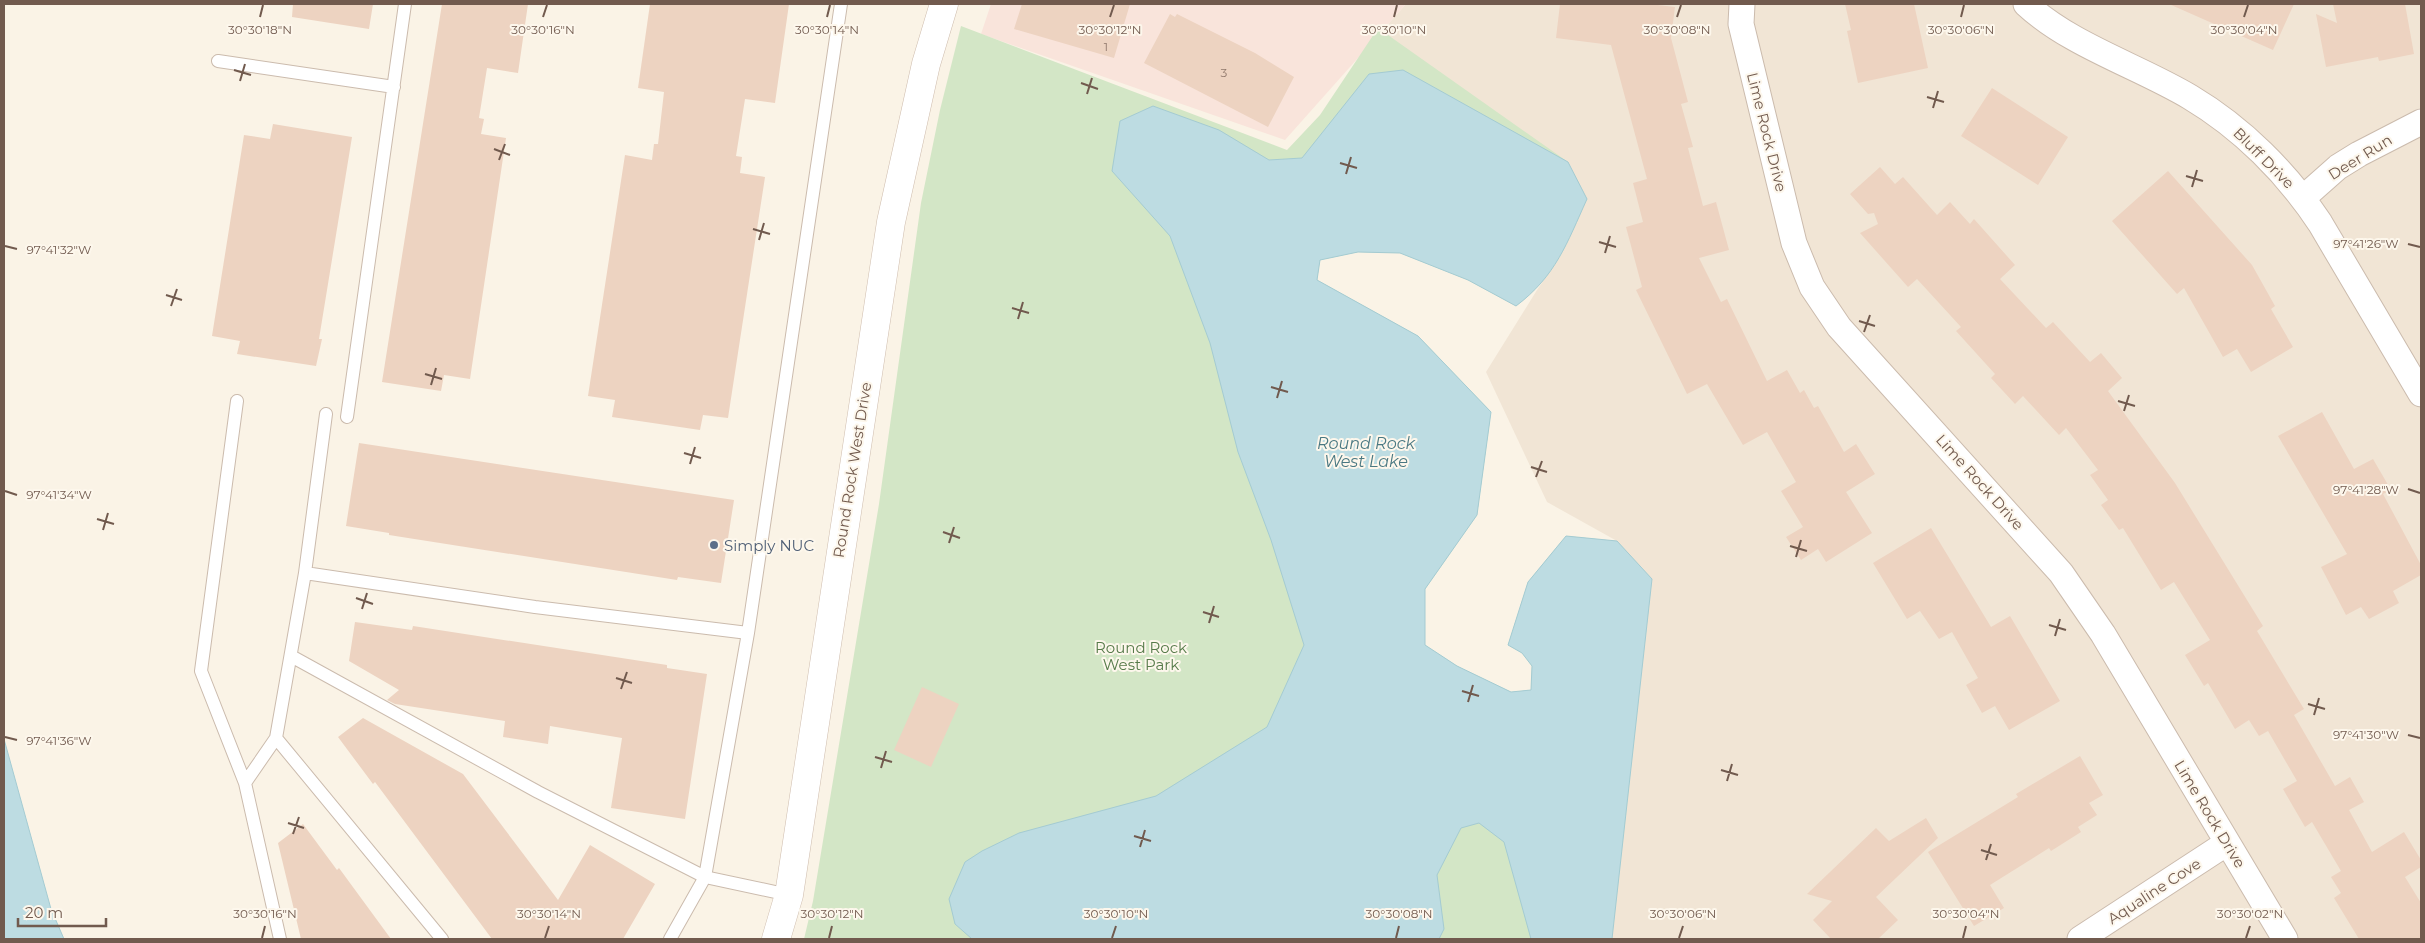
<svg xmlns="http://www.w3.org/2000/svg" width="2425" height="943" font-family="Montserrat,sans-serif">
	<rect width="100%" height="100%" fill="#faf3e6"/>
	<path fill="#f1e5d5" d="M 1406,4 L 2421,4 L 2421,939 L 1612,939 L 1652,579 L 1617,541 L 1547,502 L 1486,372 L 1537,290 L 1561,255 L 1381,32 Z"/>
	<path fill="#f9e4db" d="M 991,4 L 1406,4 L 1285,140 L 981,34 Z"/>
	<path fill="#d3e6c6" d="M 961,26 L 1287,150 L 1320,115 L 1378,28 L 1568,162 L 1587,199 C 1567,243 1556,276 1516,306 L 1468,280 L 1400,253 L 1358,252 L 1320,260 L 1317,280 L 1418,336 L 1491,412 L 1477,515 L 1425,589 L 1425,645 L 1457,666 L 1511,692 L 1531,690 L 1532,666 L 1522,653 L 1508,645 L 1528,582 L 1566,536 L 1617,541 L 1652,579 L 1612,939 L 804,939 L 813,901 L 879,504 L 921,203 L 940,110 Z"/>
	<path fill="#bddce2" stroke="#a4cbd2" d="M 1403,70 L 1568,162 L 1587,199 C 1567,243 1556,276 1516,306 L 1468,280 L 1400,253 L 1358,252 L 1320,260 L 1317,280 L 1418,336 L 1491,412 L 1477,515 L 1425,589 L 1425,645 L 1457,666 L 1511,692 L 1531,690 L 1532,666 L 1522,653 L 1508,645 L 1528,582 L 1566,536 L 1617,541 L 1652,579 L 1612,939 L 1531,939 L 1504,842 L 1479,823 L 1461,828 L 1437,875 L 1444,929 L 1439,939 L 972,939 L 955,924 L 949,899 L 965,862 L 982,851 L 1019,833 L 1156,796 L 1267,727 L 1304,645 L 1271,540 L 1238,452 L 1210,343 L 1170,236 L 1112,171 L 1120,121 L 1153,106 L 1219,130 L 1269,160 L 1302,158 L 1369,74 Z
		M 4,739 L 51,909 L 64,939 L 4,939 Z"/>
	<path fill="#edd3c1" d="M 293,4 L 373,4 L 369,29 L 292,17 Z
		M 442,4 L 528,4 L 518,73 L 487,68 L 479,118 L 484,119 L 481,134 L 506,138 L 470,379 L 444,375 L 441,391 L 382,382 Z
		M 650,4 L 789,4 L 775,103 L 745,99 L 736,156 L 742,157 L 740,173 L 765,177 L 728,418 L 703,415 L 700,430 L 612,417 L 615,400 L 588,396 L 625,155 L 652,160 L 654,144 L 658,144 L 664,92 L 638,88 Z
		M 1022,4 L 1130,4 L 1114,58 L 1014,29 Z
		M 1560,4 L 1649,4 L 1675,7 L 1671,38 L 1688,102 L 1681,104 L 1693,147 L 1688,148 L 1703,206 L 1716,202 L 1729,250 L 1699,258 L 1721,302 L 1727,299 L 1767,381 L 1787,370 L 1800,393 L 1804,390 L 1814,408 L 1818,406 L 1844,452 L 1856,444 L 1875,474 L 1846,492 L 1872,533 L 1826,562 L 1818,549 L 1801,560 L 1786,537 L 1803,527 L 1781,491 L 1796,482 L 1767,432 L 1743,445 L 1707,384 L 1687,394 L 1636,290 L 1642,287 L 1626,227 L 1643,222 L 1633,183 L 1647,179 L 1611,45 L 1556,38 Z
		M 1845,4 L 1914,4 L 1928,68 L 1858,83 L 1847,31 L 1851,30 Z
		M 2169,4 L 2294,4 L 2273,50 Z
		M 2333,4 L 2405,4 L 2414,54 L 2379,61 L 2378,57 L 2326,67 L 2316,14 L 2337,23 Z
		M 1170,14 L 1175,17 L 1177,14 L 1255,53 L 1294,77 L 1268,127 L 1144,63 Z
		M 1992,88 L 2068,137 L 2038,185 L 1961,136 Z
		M 273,124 L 352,137 L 319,339 L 322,339 L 316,366 L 237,354 L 240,341 L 212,336 L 244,135 L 270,139 Z
		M 1880,167 L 1895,184 L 1903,177 L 1937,215 L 1950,202 L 1970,224 L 1974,219 L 2015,265 L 2000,279 L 2046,328 L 2053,322 L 2090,362 L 2101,353 L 2122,378 L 2108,391 L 2175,483 L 2263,626 L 2257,631 L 2304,709 L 2294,715 L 2335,786 L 2350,777 L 2364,802 L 2349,810 L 2372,852 L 2404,832 L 2421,860 L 2421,867 L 2405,877 L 2421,903 L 2421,939 L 2359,939 L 2334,898 L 2341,893 L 2331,877 L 2341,871 L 2312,822 L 2305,827 L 2283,789 L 2297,781 L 2268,731 L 2259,736 L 2249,720 L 2235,729 L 2208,683 L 2204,686 L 2185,655 L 2210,640 L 2174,582 L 2161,590 L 2123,528 L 2119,530 L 2101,505 L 2108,500 L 2090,475 L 2098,470 L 2066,428 L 2059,435 L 2023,396 L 2015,404 L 1991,378 L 1995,374 L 1956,331 L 1961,327 L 1917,279 L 1908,287 L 1860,233 L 1878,224 L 1874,213 L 1868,214 L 1850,194 Z
		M 2168,171 L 2252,265 L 2275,306 L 2271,309 L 2293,347 L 2251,372 L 2237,349 L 2223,357 L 2184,288 L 2177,294 L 2112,221 Z
		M 2322,412 L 2354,469 L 2373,459 L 2391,490 L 2383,494 L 2421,565 L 2421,575 L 2393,591 L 2399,603 L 2369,619 L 2361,607 L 2346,615 L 2321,567 L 2347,554 L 2278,436 Z
		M 359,443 L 734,500 L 721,583 L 678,577 L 677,580 L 389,535 L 389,533 L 346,526 Z
		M 1931,528 L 1991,627 L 2010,616 L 2060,701 L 2009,730 L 1995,706 L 1982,713 L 1966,685 L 1978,678 L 1952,632 L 1939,639 L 1920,611 L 1907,619 L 1873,563 Z
		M 355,622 L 412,630 L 413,626 L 667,665 L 667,668 L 707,674 L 685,819 L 611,808 L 622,738 L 550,726 L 548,744 L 503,737 L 505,721 L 395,704 L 387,700 L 399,690 L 349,661 Z
		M 922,687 L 959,704 L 931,767 L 894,750 Z
		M 363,718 L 463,774 L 558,900 L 590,845 L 655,884 L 623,939 L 492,939 L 375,782 L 373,784 L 338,737 Z
		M 2080,756 L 2103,795 L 2089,803 L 2097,815 L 2078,827 L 2081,832 L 2051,851 L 2049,848 L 1990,885 L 2004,908 L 1974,926 L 1928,852 L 2018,797 L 2016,794 Z
		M 1926,818 L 1938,838 L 1876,897 L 1898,920 L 1878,939 L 1831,939 L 1813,920 L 1832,901 L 1807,894 L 1876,828 L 1889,841 Z
		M 303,824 L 337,870 L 339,868 L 391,939 L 301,939 L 278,843 Z"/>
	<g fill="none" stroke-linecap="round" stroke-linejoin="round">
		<defs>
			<path id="lane" d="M 218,61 L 394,87
				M 237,401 L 201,671 L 245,783
				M 347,417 L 405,4
				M 305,573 L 326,414
				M 748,633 L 841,4
				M 291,656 L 538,792 L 705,877 L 789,895
				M 276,738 L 245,783 L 280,939
				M 442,939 L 276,738 L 305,573 L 535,607 L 748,633 L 705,877 L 670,939"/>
			<path id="street" d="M 1742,4 L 1741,24 L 1794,243 L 1812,287 L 1839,327 L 2061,573 L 2103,634 L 2285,939
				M 2026,4 C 2070,45 2138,66 2190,97 C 2242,128 2287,173 2320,223 L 2421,394
				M 2303,198 L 2338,167 L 2359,154 L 2421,122
				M 2080,939 L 2227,843"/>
			<path id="secondary" d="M 776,939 L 789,895 L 891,222 L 926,64 L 944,4"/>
		</defs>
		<use href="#lane" stroke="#cbbbad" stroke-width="14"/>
		<use href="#street" stroke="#cbbbad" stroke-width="27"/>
		<use href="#secondary" stroke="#cfbdae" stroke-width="29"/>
		<use href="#lane" stroke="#fff" stroke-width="12"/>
		<use href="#street" stroke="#fff" stroke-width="25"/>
		<use href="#secondary" stroke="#fff" stroke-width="28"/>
	</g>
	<path fill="none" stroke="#715a4e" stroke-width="2" d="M 260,17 L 263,5M 543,17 L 547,5M 827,17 L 830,5M 1110,17 L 1114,5M 1394,17 L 1397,5M 1677,17 L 1681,5M 1961,17 L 1964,5M 2244,17 L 2248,5M 234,70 L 251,75M 240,81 L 245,64M 1081,83 L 1098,89M 1087,94 L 1092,78M 1927,97 L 1944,102M 1933,108 L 1938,91M 494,149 L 510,155M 499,160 L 505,144M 1340,163 L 1357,168M 1346,174 L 1351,157M 2186,176 L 2203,181M 2192,187 L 2197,170M 753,229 L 770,234M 759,240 L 764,223M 1599,242 L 1616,247M 2408,244 L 2420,247M 5,246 L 17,249M 1605,253 L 1610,236M 166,295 L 182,300M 171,306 L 177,289M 1012,308 L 1029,313M 1018,319 L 1023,302M 1859,321 L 1875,326M 1864,332 L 1870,315M 425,374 L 442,379M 431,385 L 436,368M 1271,387 L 1288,392M 1277,398 L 1282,381M 2118,401 L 2135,406M 2124,411 L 2129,395M 684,453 L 701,458M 690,464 L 695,447M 1531,467 L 1547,472M 1536,477 L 1542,461M 2408,489 L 2420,493M 5,491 L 17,495M 97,519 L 114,524M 103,530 L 108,513M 943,532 L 960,538M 949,543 L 954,527M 1790,546 L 1807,551M 1796,557 L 1801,540M 356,598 L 373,604M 362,609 L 367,593M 1203,612 L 1219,617M 1209,623 L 1214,606M 2049,625 L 2066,630M 2055,636 L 2060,619M 616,678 L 632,683M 621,689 L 627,672M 1462,691 L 1479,696M 1468,702 L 1473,685M 2308,704 L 2325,709M 2314,715 L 2319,698M 2408,735 L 2420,738M 5,737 L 17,740M 875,757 L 892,762M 881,768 L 886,751M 1721,770 L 1738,775M 1727,781 L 1732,764M 288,823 L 304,828M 293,834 L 299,817M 1134,836 L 1151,841M 1140,847 L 1145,830M 1981,850 L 1997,855M 1986,860 L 1991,844M 262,938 L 265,926M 545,938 L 549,926M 829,938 L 832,926M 1112,938 L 1116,926M 1396,938 L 1399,926M 1679,938 L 1683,926M 1963,938 L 1966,926M 2246,938 L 2250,926"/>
	<circle fill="#5c6f8a" stroke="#fdf7ec" stroke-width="2" cx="714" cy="545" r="5"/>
	<g text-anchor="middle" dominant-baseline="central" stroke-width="4" stroke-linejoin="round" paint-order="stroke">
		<g font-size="12" fill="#90786b">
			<text x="1106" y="46">1</text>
			<text x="1224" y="72">3</text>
		</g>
		<g font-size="15" fill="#715a4e" stroke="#fdf7ec">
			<text transform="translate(1767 132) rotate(76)">Lime Rock Drive</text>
			<text transform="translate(2360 157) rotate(-32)">Deer Run</text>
			<text transform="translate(2264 158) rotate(45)">Bluff Drive</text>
			<text transform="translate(852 470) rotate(-81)">Round Rock West Drive</text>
			<text transform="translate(1980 482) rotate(48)">Lime Rock Drive</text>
			<text transform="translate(2210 814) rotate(59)">Lime Rock Drive</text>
			<text transform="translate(2154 891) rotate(-33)">Aqualine Cove</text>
		</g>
		<g font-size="15" fill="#4e5e75" stroke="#fdf7ec" text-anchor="start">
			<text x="724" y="545">Simply NUC</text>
		</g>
		<g font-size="15" fill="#577b4a" stroke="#fdf7ec">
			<text x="1141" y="647">Round Rock<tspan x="1141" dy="17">West Park</tspan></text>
		</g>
		<g font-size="16" font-style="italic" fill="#497882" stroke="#fdf7ec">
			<text x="1366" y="443">Round Rock<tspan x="1366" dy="18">West Lake</tspan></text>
		</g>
	</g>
	<g font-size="12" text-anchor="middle" fill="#715a4e" stroke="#fdf7ec" stroke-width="4" stroke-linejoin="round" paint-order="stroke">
		<text x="260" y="34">30°30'18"N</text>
		<text x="543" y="34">30°30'16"N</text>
		<text x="827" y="34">30°30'14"N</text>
		<text x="1110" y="34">30°30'12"N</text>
		<text x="1394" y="34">30°30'10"N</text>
		<text x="1677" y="34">30°30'08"N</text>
		<text x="1961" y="34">30°30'06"N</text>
		<text x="2244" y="34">30°30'04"N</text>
		<text x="2366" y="248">97°41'26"W</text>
		<text x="59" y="254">97°41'32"W</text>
		<text x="2366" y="494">97°41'28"W</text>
		<text x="59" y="499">97°41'34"W</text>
		<text x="2366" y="739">97°41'30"W</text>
		<text x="59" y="745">97°41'36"W</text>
		<text x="265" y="918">30°30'16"N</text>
		<text x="549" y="918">30°30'14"N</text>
		<text x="832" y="918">30°30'12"N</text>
		<text x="1116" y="918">30°30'10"N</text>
		<text x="1399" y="918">30°30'08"N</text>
		<text x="1683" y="918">30°30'06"N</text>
		<text x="1966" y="918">30°30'04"N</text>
		<text x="2250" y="918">30°30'02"N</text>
	</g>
	<rect width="2425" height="943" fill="none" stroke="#715a4e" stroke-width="10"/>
	<path d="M18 918v8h88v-8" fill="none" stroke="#715a4e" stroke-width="2.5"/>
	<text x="25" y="918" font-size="15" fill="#715a4e" stroke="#fdf7ec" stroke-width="4" paint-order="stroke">20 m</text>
</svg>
